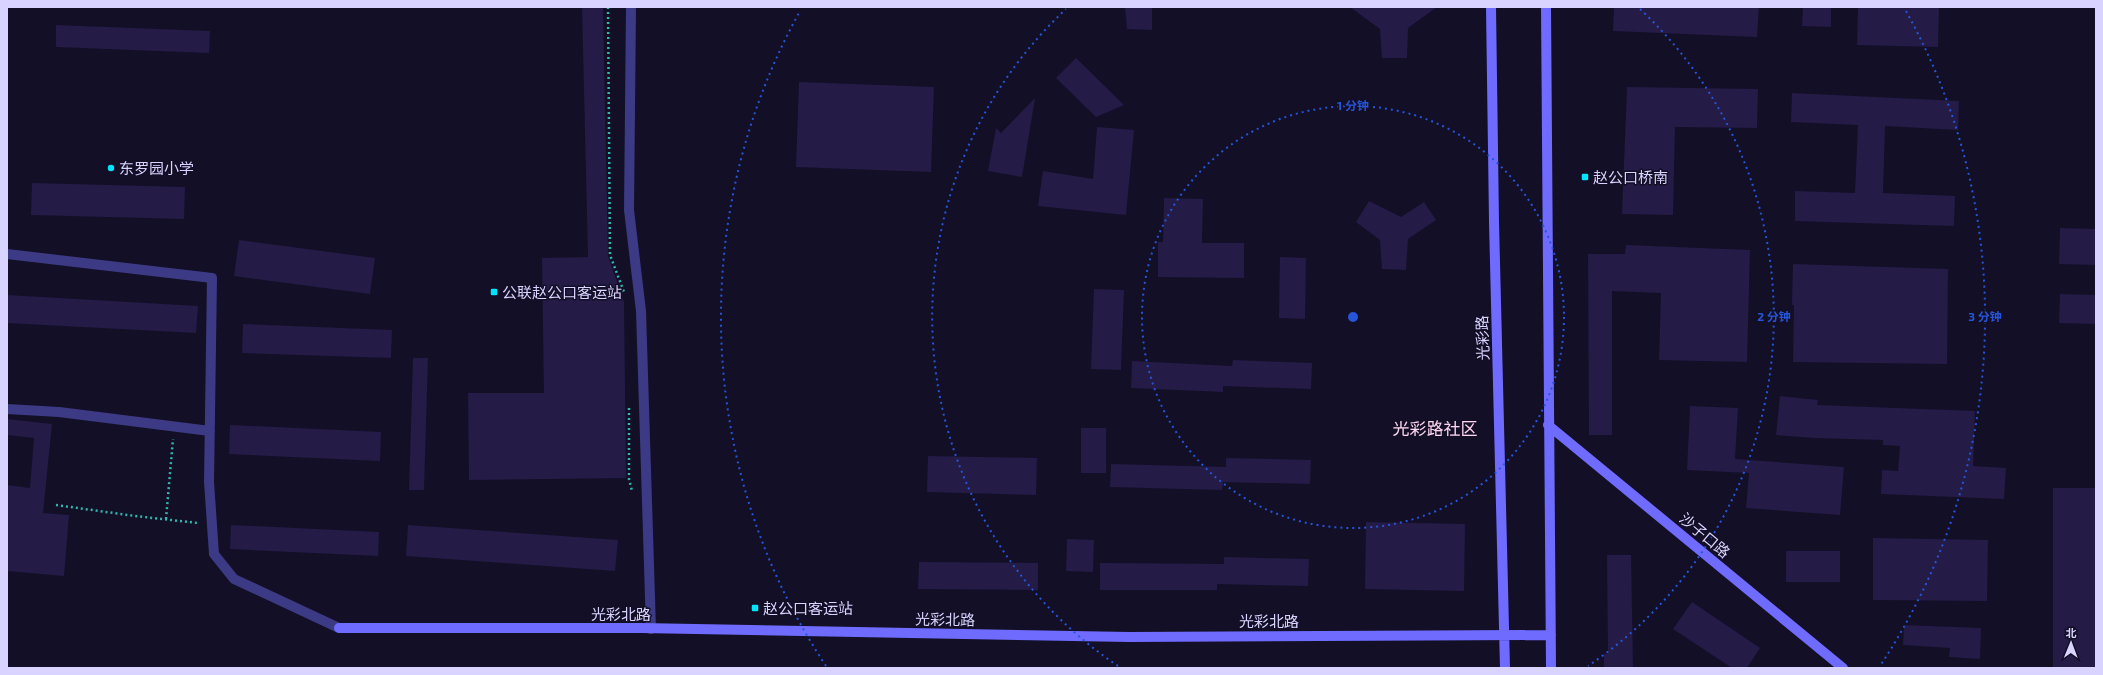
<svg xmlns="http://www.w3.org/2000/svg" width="2103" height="675" font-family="'Exo 2','Noto Sans SC',sans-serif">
	<rect width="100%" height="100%" fill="#130f26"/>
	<path fill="#241b47" d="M 582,7 L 603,7 L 608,256 L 624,302 L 626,478 L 469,480 L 468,393 L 544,393 L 542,258 L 588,257 Z
		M 1125,7 L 1152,7 L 1152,30 L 1127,29 Z
		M 1350,7 L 1437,7 L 1408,28 L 1407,58 L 1382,58 L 1380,29 Z
		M 1614,7 L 1759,7 L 1757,37 L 1613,31 Z
		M 1803,7 L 1831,7 L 1831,27 L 1802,26 Z
		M 1858,7 L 1939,7 L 1938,47 L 1857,45 Z
		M 56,25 L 210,31 L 209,53 L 56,47 Z
		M 1076,58 L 1124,105 L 1096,117 L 1056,78 Z
		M 799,82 L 934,87 L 931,172 L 796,167 Z
		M 1627,87 L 1758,89 L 1757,128 L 1675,127 L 1673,215 L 1622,214 Z
		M 1792,93 L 1959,101 L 1958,130 L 1885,126 L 1883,193 L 1955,196 L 1954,226 L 1795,221 L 1795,191 L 1855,193 L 1858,125 L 1791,122 Z
		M 1035,98 L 1022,177 L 988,171 L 996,128 L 1001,133 Z
		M 1097,127 L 1134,130 L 1126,215 L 1038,206 L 1043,171 L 1093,179 Z
		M 32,183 L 185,187 L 184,219 L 31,215 Z
		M 1164,198 L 1203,199 L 1202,243 L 1244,243 L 1244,278 L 1158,277 L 1158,242 L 1163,242 Z
		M 1369,201 L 1401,217 L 1424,202 L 1436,220 L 1408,239 L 1406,270 L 1382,269 L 1380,240 L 1356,222 Z
		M 2060,228 L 2096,229 L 2096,265 L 2059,264 Z
		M 239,240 L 375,258 L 370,294 L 234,276 Z
		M 1626,245 L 1750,250 L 1747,362 L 1659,360 L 1661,293 L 1612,291 L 1612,435 L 1589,435 L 1588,254 L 1625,254 Z
		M 1280,257 L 1306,258 L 1305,319 L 1279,318 Z
		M 1793,264 L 1948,269 L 1947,364 L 1793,362 L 1794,305 L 1792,305 Z
		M 1094,289 L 1124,290 L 1121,370 L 1091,369 Z
		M 2060,294 L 2096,295 L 2096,324 L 2059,323 Z
		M 7,295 L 198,306 L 196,333 L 7,323 Z
		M 243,324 L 392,330 L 391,358 L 242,353 Z
		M 413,358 L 428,358 L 424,490 L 409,490 Z
		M 1233,360 L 1312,363 L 1311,389 L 1223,386 L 1223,392 L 1131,388 L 1132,361 L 1232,366 Z
		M 1780,396 L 1818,400 L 1817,405 L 1975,411 L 1973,466 L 2006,468 L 2004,499 L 1881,494 L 1882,470 L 1898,471 L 1900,446 L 1883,445 L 1883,440 L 1814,438 L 1776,435 Z
		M 1690,406 L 1738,408 L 1735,459 L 1844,467 L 1840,515 L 1746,508 L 1749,473 L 1687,470 Z
		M 7,419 L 52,424 L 43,513 L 69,515 L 64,576 L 7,571 L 7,485 L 30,488 L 34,438 L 7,435 Z
		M 230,425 L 381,432 L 380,461 L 229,454 Z
		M 1081,428 L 1106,428 L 1106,473 L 1081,473 Z
		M 928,456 L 1037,458 L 1036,495 L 927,492 Z
		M 1226,458 L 1311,460 L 1310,484 L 1223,482 L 1222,490 L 1110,487 L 1111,464 L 1226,467 Z
		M 2053,488 L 2096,488 L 2096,668 L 2053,668 Z
		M 1366,522 L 1465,524 L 1464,591 L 1365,589 Z
		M 231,525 L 379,532 L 378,556 L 230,549 Z
		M 408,525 L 618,540 L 615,571 L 406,556 Z
		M 1873,538 L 1988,540 L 1987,601 L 1873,600 Z
		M 1067,539 L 1094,540 L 1093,572 L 1066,571 Z
		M 1786,551 L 1840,551 L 1840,582 L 1786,582 Z
		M 1607,555 L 1631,555 L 1633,668 L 1604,668 L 1604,654 L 1608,654 Z
		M 1224,557 L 1309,559 L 1308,586 L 1217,584 L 1217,590 L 1100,590 L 1100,563 L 1224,564 Z
		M 919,562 L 1038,563 L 1038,590 L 918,589 Z
		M 1692,602 L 1760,648 L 1747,668 L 1732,668 L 1673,629 Z
		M 1904,625 L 1981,628 L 1980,659 L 1949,657 L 1950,648 L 1903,645 Z"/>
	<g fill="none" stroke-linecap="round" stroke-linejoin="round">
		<path stroke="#2fb8b0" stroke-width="2.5" stroke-dasharray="2 3" stroke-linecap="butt" d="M 608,7 L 610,255 L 624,292
			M 629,408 L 629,479 L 632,491
			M 56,505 L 135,516 L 198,523
			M 166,519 L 173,439"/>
		<path stroke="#3d3a85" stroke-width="10" d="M 631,7 L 629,210 L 641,311 L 651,629"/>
		<path stroke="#3d3a85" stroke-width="10" d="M 7,254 L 212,278 L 209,482 L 214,554 L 234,579 L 339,628
			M 7,409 L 59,412 L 210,431"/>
		<path stroke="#6f6bff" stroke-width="10" d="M 1491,7 L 1494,222 L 1505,668
			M 1546,7 L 1551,668
			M 1548,425 L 1843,668
			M 339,628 L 641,628 L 1129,637 L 1551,635"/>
	</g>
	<g fill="none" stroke="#2655da" stroke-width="2" stroke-dasharray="2 4">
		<circle cx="1353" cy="317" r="211"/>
		<path d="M1118 666A421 421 0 0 1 1066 9M1640 9A421 421 0 0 1 1588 666"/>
		<path d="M826 666A632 632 0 0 1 800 11M1906 11A632 632 0 0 1 1880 666"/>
	</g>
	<g fill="#00e5ff" stroke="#130f26" stroke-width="1.5">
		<circle cx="111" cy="168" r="4"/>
		<rect x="1581" y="173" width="8" height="8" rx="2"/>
		<rect x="490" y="288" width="8" height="8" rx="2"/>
		<rect x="751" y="604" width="8" height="8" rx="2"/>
	</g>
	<g text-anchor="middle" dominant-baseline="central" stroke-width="3" stroke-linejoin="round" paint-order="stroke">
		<g font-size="15" fill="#d9d4ff" stroke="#130f26" text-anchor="start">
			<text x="119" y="168">东罗园小学</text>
			<text x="1593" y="177">赵公口桥南</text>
			<text x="502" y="292">公联赵公口客运站</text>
			<text x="763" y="608">赵公口客运站</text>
		</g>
		<g font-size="15" fill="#d9d4ff" stroke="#130f26">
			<text transform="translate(1482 338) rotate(-92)">光彩路</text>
			<text transform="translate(1705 535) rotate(40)">沙子口路</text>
			<text x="621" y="614">光彩北路</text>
			<text transform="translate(945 619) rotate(1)">光彩北路</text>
			<text x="1269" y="621">光彩北路</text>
		</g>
		<g font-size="17" fill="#ffd6f0" stroke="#130f26">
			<text x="1435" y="428">光彩路社区</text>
		</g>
	</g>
	<circle cx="1353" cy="317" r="6" fill="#2655da" stroke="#130f26" stroke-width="2"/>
	<g font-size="12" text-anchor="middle" font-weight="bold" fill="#2655da" stroke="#130f26" stroke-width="3" stroke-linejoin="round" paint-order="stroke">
		<text x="1353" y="110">1 分钟</text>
		<text x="1774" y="321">2 分钟</text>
		<text x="1985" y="321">3 分钟</text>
	</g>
	<rect width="2103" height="675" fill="none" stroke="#d9d4ff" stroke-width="16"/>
	<g transform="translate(2071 643) rotate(1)" stroke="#130f26" stroke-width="3" paint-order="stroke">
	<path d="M0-3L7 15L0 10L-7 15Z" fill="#d9d4ff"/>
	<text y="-6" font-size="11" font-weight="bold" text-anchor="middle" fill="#d9d4ff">北</text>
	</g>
</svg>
